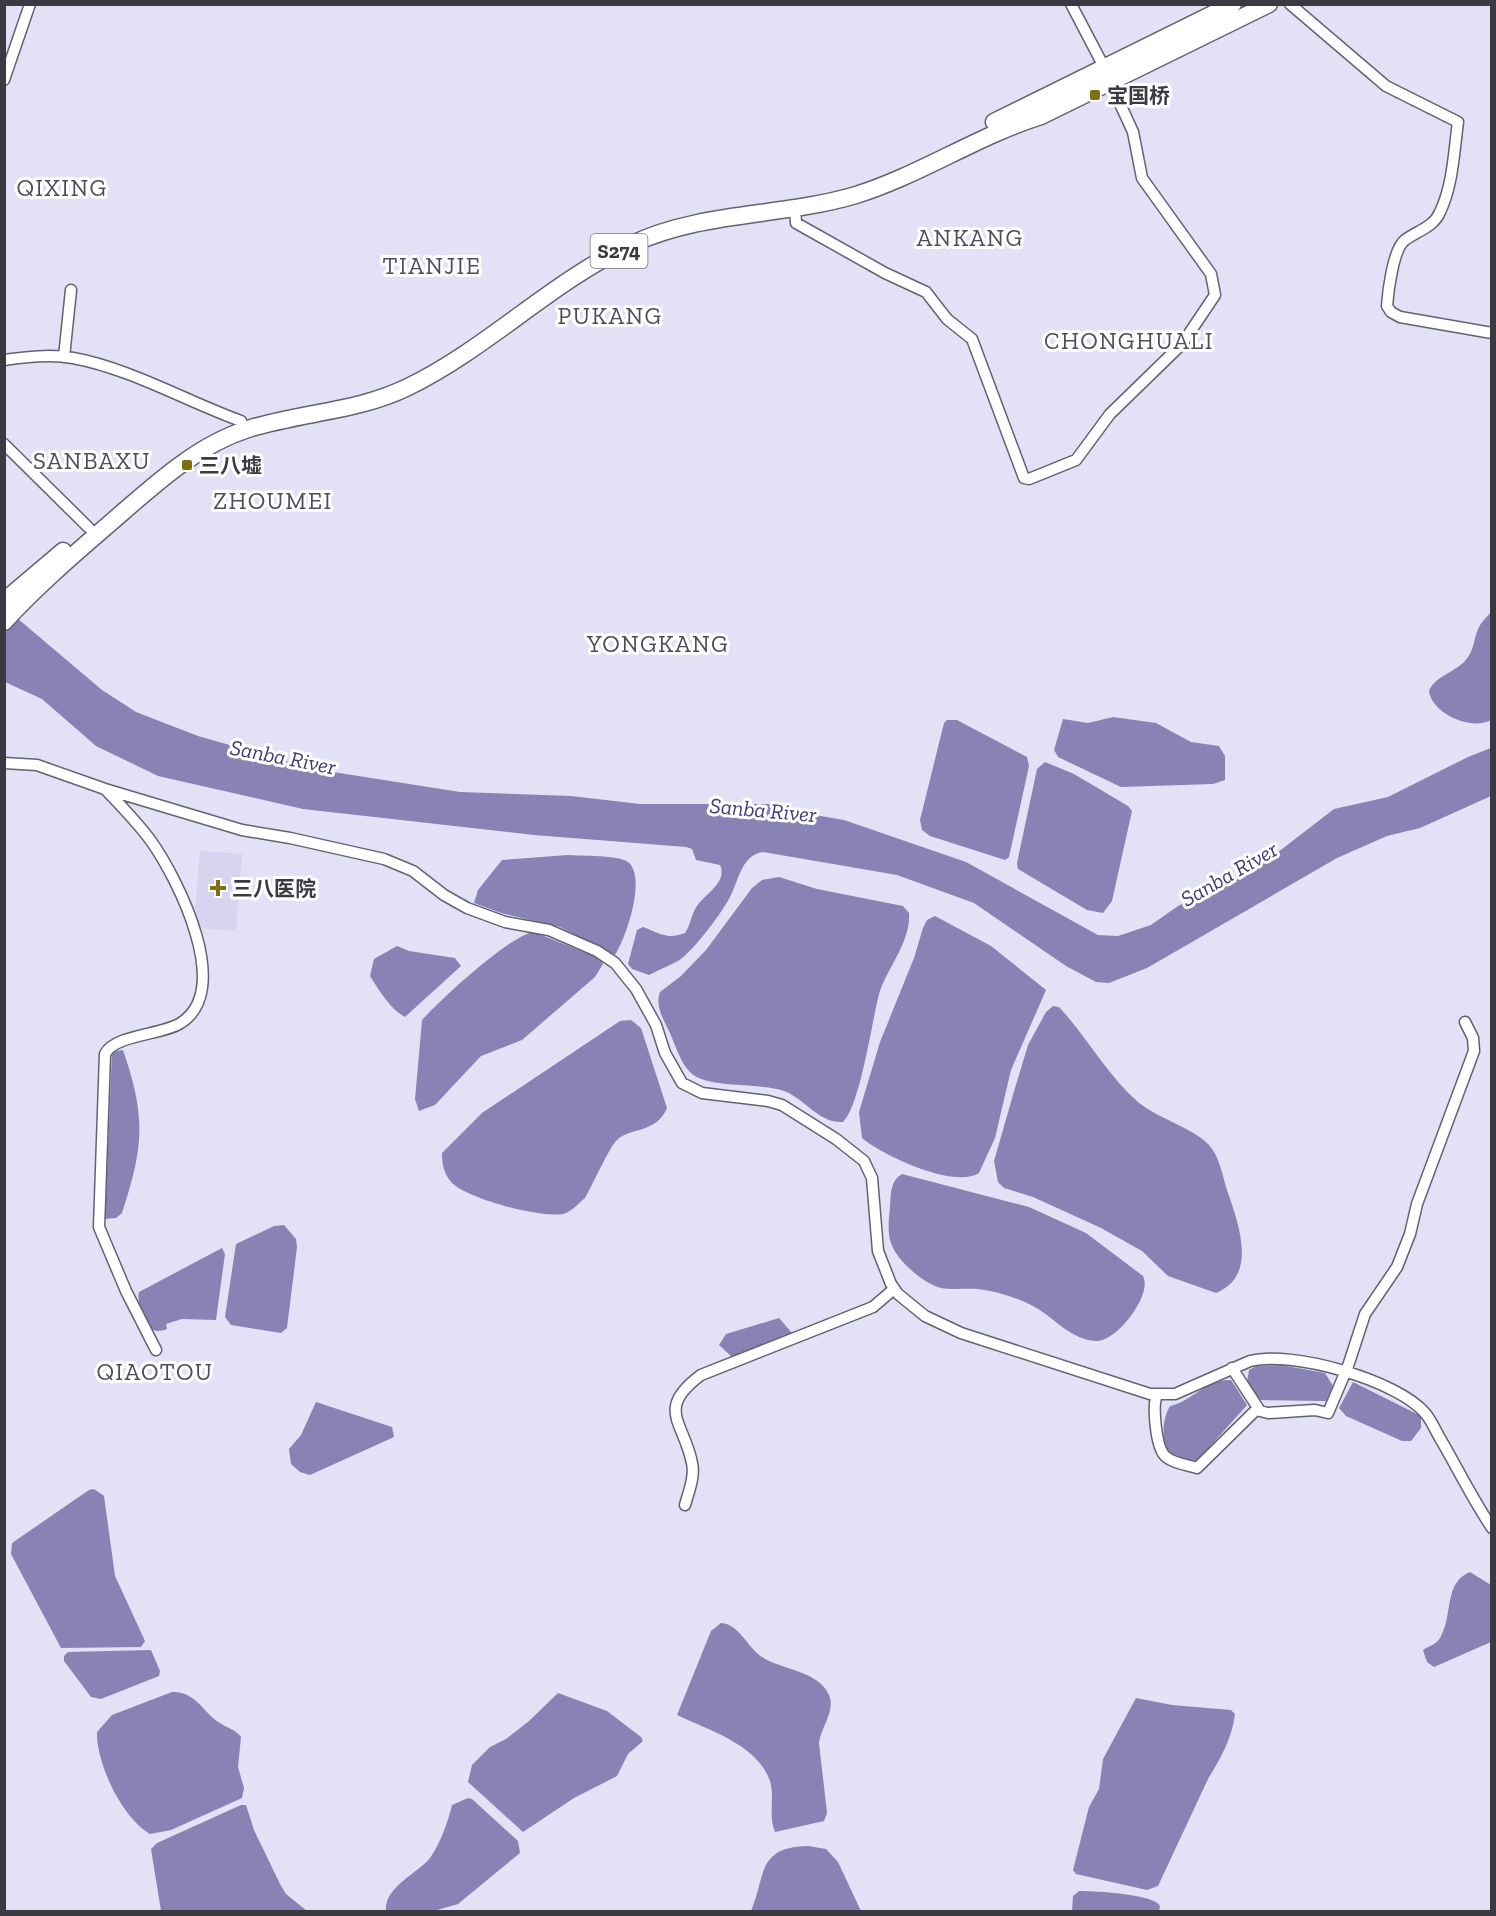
<svg xmlns="http://www.w3.org/2000/svg" width="1496" height="1916" font-family="'Zilla Slab','Noto Sans SC',serif">
	<rect width="100%" height="100%" fill="#e2e1f5"/>
	<path fill="#d6d4ee" d="M 200,851 L 242,854 L 236,931 L 201,928 L 194,921 Z"/>
	<path fill="#8883b4" d="M 4,607 L 102,690 L 136,712 L 198,736 L 314,769 L 460,792 L 571,796 L 640,804 L 786,804 L 803,813 L 844,820 L 966,862 L 1098,935 L 1118,936 L 1151,925 L 1178,906 L 1273,856 L 1334,809 L 1388,797 L 1468,757 L 1491,748 L 1491,796 L 1420,828 L 1387,836 L 1337,858 L 1147,968 L 1109,983 L 1096,982 L 1066,966 L 974,903 L 897,875 L 763,852 C 742,855 739,879 731,895 C 724,910 693,952 678,961 C 669,966 658,970 649,975 L 632,969 L 628,964 L 637,930 L 643,927 C 659,933 667,940 685,933 C 691,925 691,914 697,906 C 705,894 728,882 720,865 L 696,860 L 692,849 L 686,847 L 534,835 L 303,809 L 158,776 L 96,746 L 42,699 L 5,682 Z
		M 1491,612 L 1491,720 C 1472,731 1432,714 1429,691 C 1434,677 1455,672 1465,661 C 1475,650 1473,639 1479,627 C 1482,621 1488,616 1491,612 Z
		M 1113,717 L 1156,723 L 1191,742 L 1219,746 L 1225,756 L 1225,780 L 1213,784 L 1121,787 L 1058,757 L 1054,750 L 1063,719 L 1088,723 Z
		M 947,720 L 957,720 L 1027,757 L 1029,766 L 1009,857 L 1005,860 L 930,836 L 922,830 L 920,820 L 944,723 Z
		M 1045,762 L 1074,774 L 1128,806 L 1132,811 L 1112,901 L 1103,913 L 1087,910 L 1018,869 L 1017,863 L 1037,769 Z
		M 568,855 C 581,856 619,855 628,862 C 647,877 626,938 615,955 L 560,927 L 501,913 L 474,903 L 478,890 L 502,860 Z
		M 779,877 L 817,889 L 903,906 L 909,913 C 911,942 887,968 879,994 C 872,1021 860,1106 843,1122 C 820,1124 805,1099 784,1091 C 758,1082 705,1089 690,1072 C 680,1062 675,1044 669,1031 C 663,1019 655,1006 660,992 L 681,976 L 706,950 L 752,888 L 762,880 Z
		M 935,916 L 991,946 L 1046,990 L 1011,1070 L 995,1138 L 979,1173 C 955,1189 883,1156 862,1138 L 859,1112 L 880,1042 L 914,958 L 923,928 L 927,920 Z
		M 534,932 L 601,959 L 603,964 L 595,977 L 522,1040 L 481,1056 L 435,1105 L 419,1111 L 415,1099 L 422,1020 C 440,1000 510,935 534,932 Z
		M 397,946 L 409,951 L 455,958 L 461,966 L 405,1017 C 390,1009 379,990 370,976 L 374,959 Z
		M 1053,1006 L 1059,1007 C 1087,1037 1107,1075 1138,1102 C 1158,1119 1194,1128 1209,1145 C 1219,1156 1222,1173 1226,1187 C 1237,1220 1260,1275 1216,1293 L 1168,1276 L 1142,1251 L 1101,1228 L 1033,1197 L 1004,1188 L 998,1182 L 994,1161 L 1015,1088 L 1028,1045 L 1046,1012 Z
		M 631,1020 L 641,1028 L 667,1108 C 656,1134 630,1127 617,1140 C 610,1146 592,1186 585,1198 C 579,1203 571,1212 563,1214 C 539,1218 469,1199 452,1183 C 444,1174 442,1165 442,1153 L 482,1113 L 620,1021 Z
		M 123,1050 C 146,1117 144,1146 122,1213 L 116,1218 L 105,1219 L 112,1052 Z
		M 902,1174 L 1029,1207 L 1086,1233 L 1143,1276 C 1153,1294 1118,1340 1098,1341 C 1070,1341 1054,1316 1031,1305 C 1015,1297 995,1291 978,1289 C 966,1288 953,1290 941,1288 C 924,1284 896,1260 891,1243 C 887,1232 889,1218 890,1207 C 891,1194 890,1181 902,1174 Z
		M 284,1225 L 296,1239 L 297,1247 L 287,1328 L 281,1333 L 231,1325 L 225,1317 L 236,1244 L 274,1226 Z
		M 222,1248 L 225,1254 L 216,1320 L 182,1319 L 166,1324 L 167,1329 C 164,1330 161,1331 157,1331 C 145,1330 136,1302 139,1292 Z
		M 779,1318 L 792,1333 L 733,1358 L 719,1345 L 726,1334 Z
		M 1281,1365 L 1325,1373 L 1333,1386 L 1326,1401 L 1259,1400 L 1247,1382 L 1249,1370 L 1256,1366 Z
		M 1231,1380 L 1247,1405 L 1197,1461 L 1172,1457 C 1160,1444 1162,1419 1170,1406 C 1192,1401 1208,1378 1231,1380 Z
		M 1353,1382 L 1421,1416 L 1421,1428 L 1411,1441 L 1402,1441 L 1346,1416 L 1339,1408 Z
		M 316,1402 L 392,1427 L 394,1437 L 310,1475 L 300,1472 L 291,1464 L 289,1449 L 301,1435 Z
		M 94,1489 L 104,1496 L 115,1576 L 145,1641 L 141,1647 L 61,1648 L 11,1554 L 12,1543 L 89,1490 Z
		M 1470,1572 L 1491,1585 L 1491,1642 L 1434,1667 L 1427,1662 L 1423,1650 C 1430,1645 1437,1645 1441,1636 C 1453,1614 1444,1582 1470,1572 Z
		M 721,1623 C 739,1624 747,1647 762,1657 C 782,1670 819,1671 829,1695 C 836,1711 821,1726 819,1743 L 827,1813 L 824,1821 L 775,1832 C 768,1816 775,1797 770,1781 C 757,1744 708,1730 677,1715 L 711,1631 Z
		M 151,1650 L 160,1671 L 159,1676 L 101,1699 L 91,1697 L 64,1661 L 64,1656 L 68,1652 Z
		M 172,1692 C 196,1691 203,1713 220,1723 C 227,1728 235,1729 241,1737 L 238,1767 L 244,1788 L 242,1798 L 171,1830 L 150,1834 C 122,1818 96,1763 97,1732 L 112,1715 Z
		M 558,1693 L 607,1711 L 641,1737 L 643,1741 L 628,1754 L 617,1776 L 574,1798 L 523,1832 L 468,1782 L 472,1765 L 490,1747 L 506,1739 L 529,1721 Z
		M 1136,1698 L 1172,1705 L 1231,1710 L 1235,1714 C 1232,1739 1220,1759 1208,1779 L 1158,1886 L 1147,1890 L 1076,1874 L 1073,1870 L 1089,1807 L 1099,1789 L 1103,1759 Z
		M 468,1798 L 472,1799 L 518,1841 L 520,1853 L 458,1904 L 434,1911 L 386,1911 C 384,1887 417,1874 430,1858 C 440,1844 448,1822 452,1805 Z
		M 241,1805 L 246,1805 L 254,1830 L 280,1884 L 286,1894 L 307,1911 L 161,1911 L 151,1849 L 157,1843 Z
		M 808,1846 L 826,1849 L 838,1862 L 861,1911 L 751,1911 C 766,1875 757,1847 808,1846 Z
		M 1079,1891 C 1094,1891 1155,1894 1160,1906 L 1159,1911 L 1072,1911 L 1073,1896 Z"/>
	<g fill="none" stroke-linecap="round" stroke-linejoin="round">
		<defs>
			<path id="minor" d="M 1071,4 L 1104,67
				M 1290,4 L 1386,86 L 1458,122 C 1454,151 1453,185 1440,212 C 1434,227 1417,231 1405,240 C 1393,249 1388,292 1387,306 L 1391,312 L 1400,317 L 1492,333
				M 4,80 L 30,4
				M 795,207 L 796,223 L 885,273 L 926,292 L 947,319 L 972,339 L 1024,478 L 1029,479 L 1076,460 L 1110,414 L 1182,344 L 1215,295 L 1211,274 L 1142,178 L 1133,132 L 1110,82
				M 64,357 L 71,290
				M 4,360 C 26,357 51,354 73,358 C 129,368 188,402 241,421
				M 4,444 L 89,528
				M 4,763 L 37,765 L 105,789 L 242,830 L 290,838 L 384,859 L 413,871 L 444,895 L 467,908 L 505,922 L 549,930 L 597,951 L 615,963 L 636,989 L 656,1025 L 665,1053 L 682,1083 L 702,1093 L 768,1101 L 782,1105 L 836,1139 L 864,1161 L 872,1178 L 878,1251 L 891,1284 L 898,1294 L 925,1316 L 961,1333 L 1150,1394 L 1175,1394 L 1250,1361 C 1291,1350 1397,1380 1425,1413 C 1432,1421 1436,1432 1441,1440 C 1458,1469 1473,1500 1492,1528
				M 106,790 C 121,806 138,823 151,841 C 178,879 235,992 179,1024 C 160,1035 114,1035 105,1054 L 99,1227 L 126,1291 L 156,1350
				M 1232,1368 L 1260,1411 L 1268,1413 L 1315,1410 L 1328,1413 L 1348,1366 L 1365,1314 L 1397,1267 L 1410,1234 L 1417,1204 L 1474,1051 L 1473,1038 L 1465,1022
				M 1157,1395 C 1152,1406 1156,1447 1165,1456 C 1172,1463 1188,1465 1197,1468 L 1257,1409
				M 685,1505 C 689,1491 695,1476 692,1463 C 684,1422 655,1409 701,1375 L 873,1307 L 894,1289"/>
			<path id="primary" d="M 994,122 L 1233,4
				M 4,601 L 63,551
				M 4,622 C 36,587 72,556 108,525 C 150,489 194,446 248,429 C 302,412 357,412 408,387 C 488,348 551,282 632,244 C 703,211 782,217 856,195 C 920,175 977,136 1041,116 L 1269,4"/>
		</defs>
		<use href="#minor" stroke="#636272" stroke-width="13"/>
		<use href="#primary" stroke="#636272" stroke-width="19"/>
		<use href="#minor" stroke="#fff" stroke-width="10"/>
		<use href="#primary" stroke="#fff" stroke-width="16"/>
	</g>
	<g fill="#7d700f" stroke="#fff" stroke-width="2">
		<rect x="1089" y="89" width="12" height="12" rx="3"/>
		<rect x="181" y="459" width="12" height="12" rx="3"/>
		<path d="M215 879h6v6h6v6h-6v6h-6v-6h-6v-6h6z"/>
	</g>
	<g text-anchor="middle" dominant-baseline="central" stroke-width="6" stroke-linejoin="round" paint-order="stroke">
		<rect fill="#fff" stroke="#75757b" stroke-width="1.5" x="590.5" y="234" width="57" height="34" rx="4.5"/>
		<g font-size="20" font-weight="bold" fill="#3a3a42">
			<text x="619" y="251">S274</text>
		</g>
		<g font-size="21" font-weight="bold" fill="#3a3a42" stroke="#fff" text-anchor="start">
			<text x="1107" y="95">宝国桥</text>
			<text x="199" y="465">三八墟</text>
			<text x="232" y="888">三八医院</text>
		</g>
		<g font-size="22" font-style="italic" fill="#443978" stroke="#fff">
			<text transform="translate(283 757) rotate(11)">Sanba River</text>
			<text transform="translate(763 810) rotate(5)">Sanba River</text>
			<text transform="translate(1229 874) rotate(-30)">Sanba River</text>
		</g>
		<g font-size="24" letter-spacing="1.5" fill="#4d4c5b" stroke="#fff">
			<text x="62" y="187">QIXING</text>
			<text x="970" y="237">ANKANG</text>
			<text x="432" y="265">TIANJIE</text>
			<text x="610" y="315">PUKANG</text>
			<text x="1129" y="340">CHONGHUALI</text>
			<text x="92" y="460">SANBAXU</text>
			<text x="273" y="500">ZHOUMEI</text>
			<text x="658" y="643">YONGKANG</text>
			<text x="155" y="1371">QIAOTOU</text>
		</g>
	</g>
	<rect width="1496" height="1916" fill="none" stroke="#3a3a42" stroke-width="12"/>
</svg>
